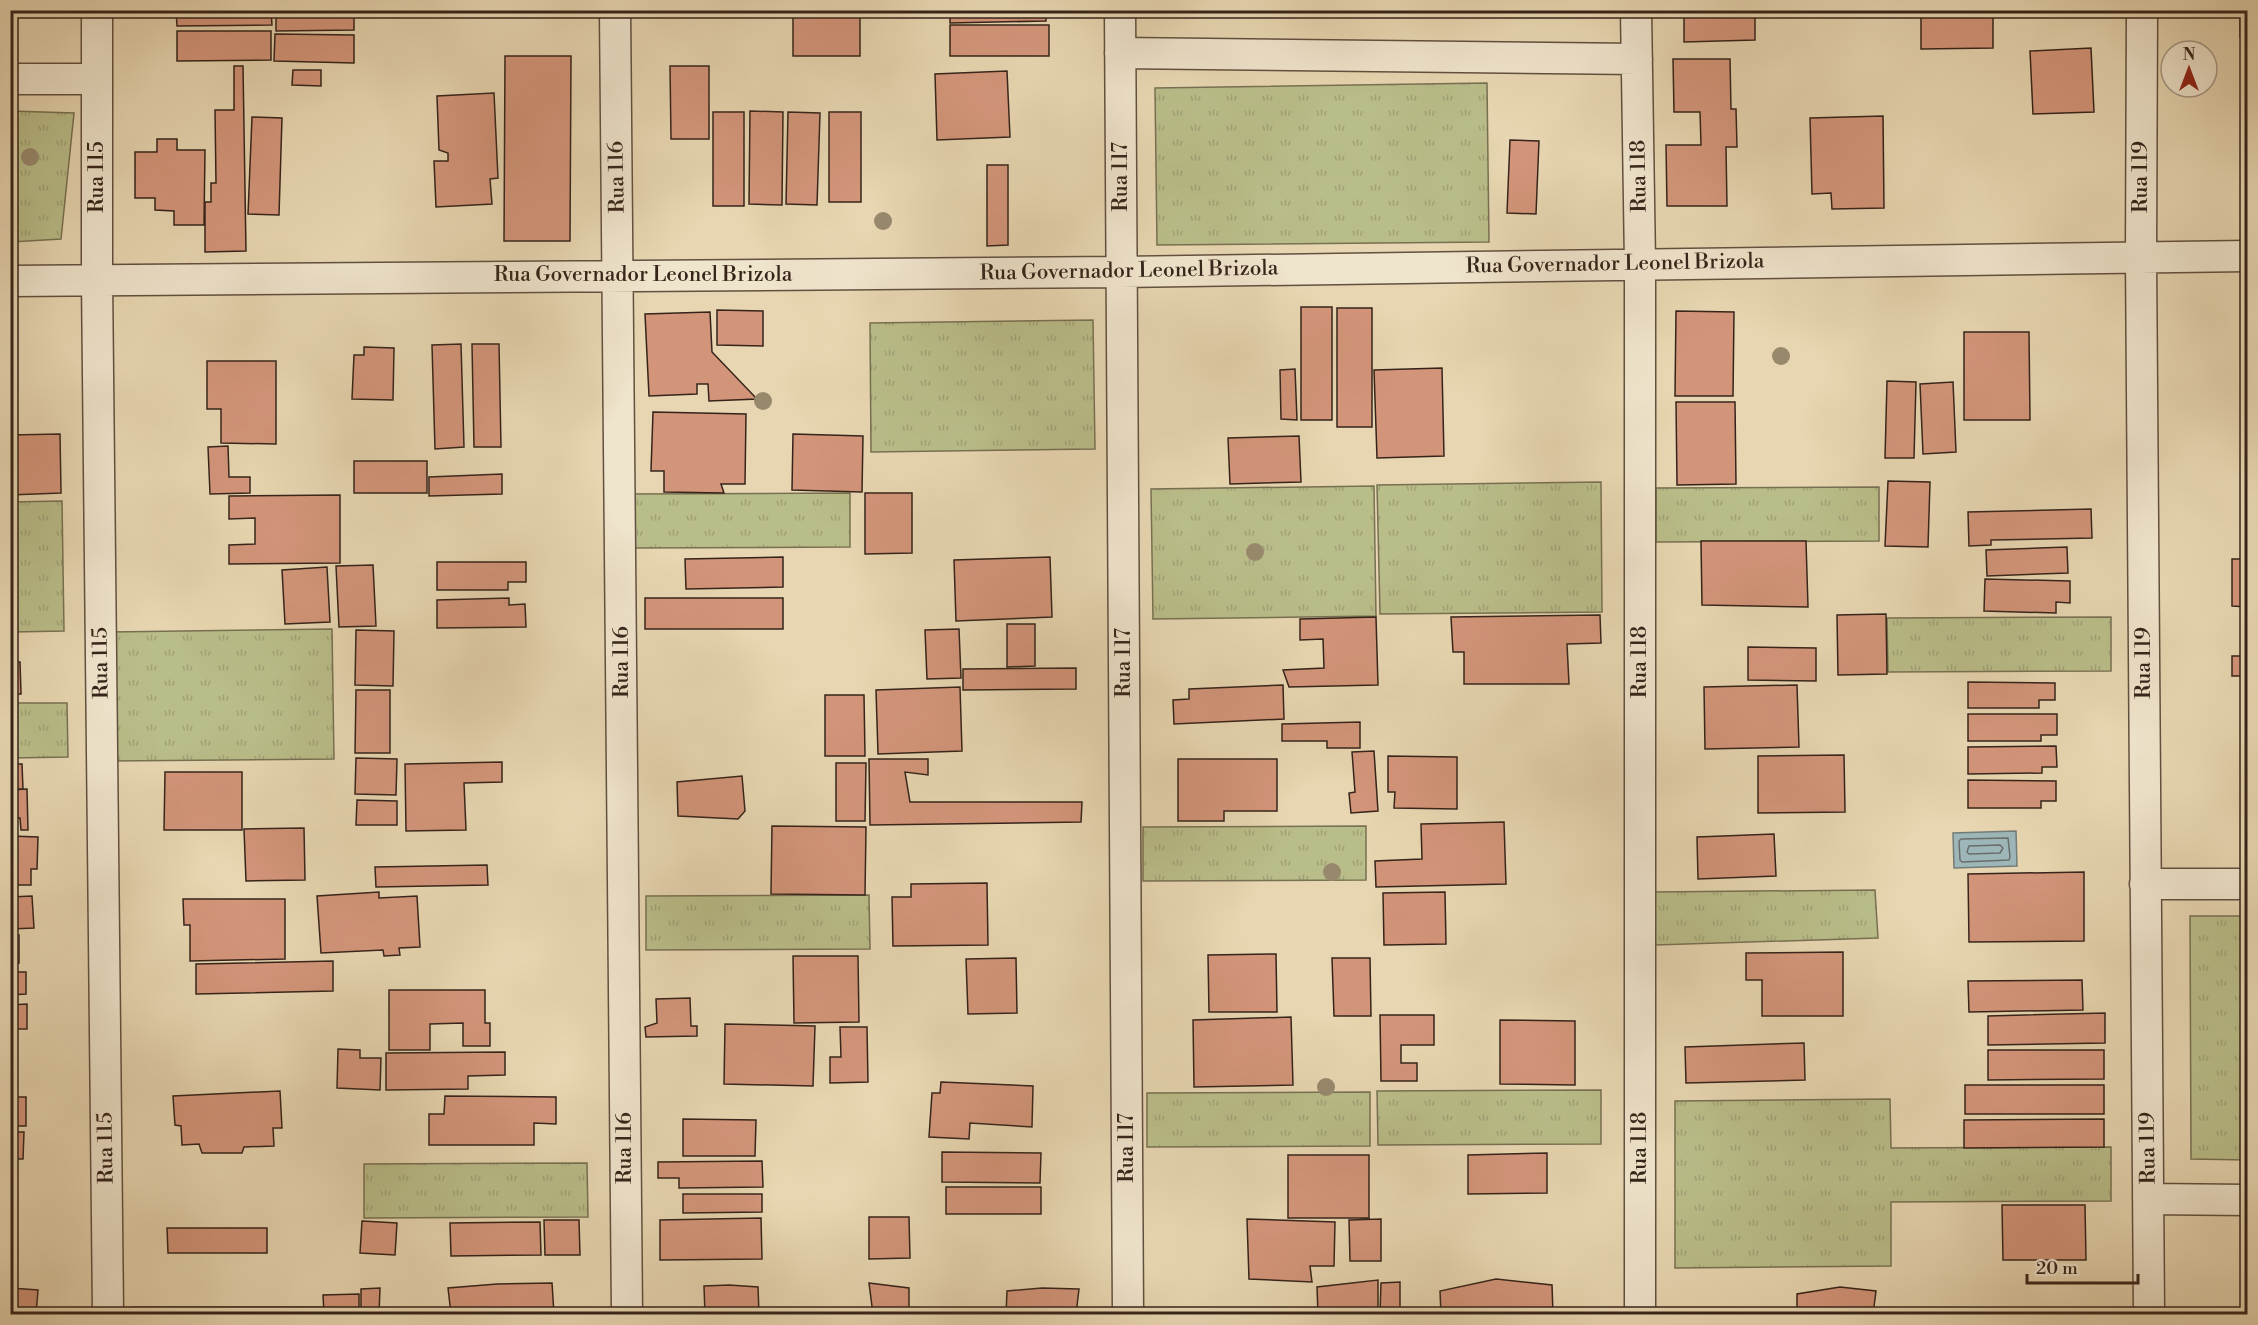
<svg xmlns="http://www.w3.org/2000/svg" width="2258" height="1325" font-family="'Libre Bodoni',serif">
	<defs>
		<pattern id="grass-tufts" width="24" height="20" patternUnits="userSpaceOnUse" patternTransform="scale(1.5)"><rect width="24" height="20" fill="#b9bd89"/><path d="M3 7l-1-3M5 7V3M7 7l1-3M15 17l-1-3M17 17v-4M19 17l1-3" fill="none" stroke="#a0a276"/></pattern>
	</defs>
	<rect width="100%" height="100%" fill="#e7d6b1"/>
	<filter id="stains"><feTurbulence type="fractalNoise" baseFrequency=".00333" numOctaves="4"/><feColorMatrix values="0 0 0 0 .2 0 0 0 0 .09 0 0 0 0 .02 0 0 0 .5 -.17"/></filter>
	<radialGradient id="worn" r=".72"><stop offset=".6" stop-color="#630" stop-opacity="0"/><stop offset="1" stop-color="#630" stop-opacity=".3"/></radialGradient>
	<path fill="url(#grass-tufts)" stroke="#787052" stroke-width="1.5" d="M 1487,83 L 1489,242 L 1157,245 L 1155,88 Z
		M 11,111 L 74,113 L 61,239 L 11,242 Z
		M 1093,320 L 1095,449 L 871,452 L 870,323 Z
		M 1601,482 L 1602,612 L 1380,614 L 1377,485 Z
		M 1374,486 L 1376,616 L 1153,619 L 1151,489 Z
		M 1879,487 L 1879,541 L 1656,542 L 1656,488 Z
		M 850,493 L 850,547 L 627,548 L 627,494 Z
		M 62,501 L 64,631 L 11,632 L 11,502 Z
		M 2111,617 L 2111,671 L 1888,672 L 1887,618 Z
		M 332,629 L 334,759 L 110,761 L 109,632 Z
		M 11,703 L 67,703 L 68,757 L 11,758 Z
		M 1366,826 L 1366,880 L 1143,881 L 1143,827 Z
		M 1875,890 L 1878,938 L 1655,945 L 1655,892 Z
		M 869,895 L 870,949 L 646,950 L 646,896 Z
		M 2190,916 L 2247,916 L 2247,1160 L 2191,1159 Z
		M 1601,1090 L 1601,1144 L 1378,1145 L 1377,1091 Z
		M 1370,1092 L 1370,1146 L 1147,1147 L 1147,1093 Z
		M 1890,1099 L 1891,1148 L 2111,1147 L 2111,1201 L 1891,1202 L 1891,1266 L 1675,1268 L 1675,1101 Z
		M 587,1163 L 588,1217 L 364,1218 L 364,1164 Z
		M 131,1307 L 347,1307 L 347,1314 L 131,1314 Z"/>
	<path fill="#9db6b8" stroke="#747c79" stroke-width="1.5" d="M 2016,831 L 2017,866 L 1954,868 L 1953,833 Z"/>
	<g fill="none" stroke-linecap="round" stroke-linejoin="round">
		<path stroke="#6a6d69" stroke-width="1.5" d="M 2008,838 L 2010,857 L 2009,860 L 1962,862 L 1960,860 L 1959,841 L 1961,839 Z
			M 2000,845 L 2003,848 L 2000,853 L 1969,854 L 1967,852 L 1969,846 Z"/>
	</g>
	<path fill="#d3957a" stroke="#36241a" stroke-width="1.5" d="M 10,10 L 40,10 L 40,15 L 10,16 Z
		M 176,10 L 271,10 L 272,25 L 177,26 Z
		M 276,10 L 354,10 L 354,30 L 276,31 Z
		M 793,10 L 860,10 L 860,56 L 793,56 Z
		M 950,10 L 1046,10 L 1046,21 L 950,23 Z
		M 1444,10 L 1517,10 L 1517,15 L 1444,15 Z
		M 1684,10 L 1755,10 L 1755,40 L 1684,42 Z
		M 1921,10 L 1993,10 L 1993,48 L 1921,49 Z
		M 2240,10 L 2248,10 L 2248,37 L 2240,37 Z
		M 950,25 L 1049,25 L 1049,56 L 950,56 Z
		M 177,31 L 271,31 L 271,60 L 177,61 Z
		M 275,34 L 354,35 L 354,63 L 274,61 Z
		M 2091,48 L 2094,112 L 2033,114 L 2030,51 Z
		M 505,56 L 571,56 L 570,241 L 504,241 Z
		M 1673,59 L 1730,59 L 1731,109 L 1736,109 L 1737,147 L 1726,147 L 1727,206 L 1667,206 L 1666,145 L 1701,145 L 1700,112 L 1674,112 Z
		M 234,66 L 243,66 L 246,251 L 205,252 L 205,202 L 211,202 L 211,183 L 216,183 L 215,110 L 234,110 Z
		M 670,66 L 709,66 L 709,139 L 671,139 Z
		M 293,70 L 321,70 L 321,86 L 292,85 Z
		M 1007,71 L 1010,137 L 937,140 L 935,74 Z
		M 494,93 L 498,178 L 490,179 L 492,204 L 436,207 L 434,161 L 448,161 L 448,153 L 439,150 L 437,96 Z
		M 750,111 L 783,112 L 782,205 L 749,204 Z
		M 713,112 L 744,112 L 744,206 L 713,206 Z
		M 788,112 L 820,113 L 817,205 L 786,204 Z
		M 829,112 L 861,112 L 861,202 L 829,202 Z
		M 1883,116 L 1884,208 L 1832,209 L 1831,193 L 1812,194 L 1810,118 Z
		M 252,117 L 282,118 L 279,215 L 248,214 Z
		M 157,139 L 177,139 L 177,150 L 205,150 L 204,225 L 174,225 L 174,211 L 155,210 L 155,198 L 135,198 L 135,152 L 157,152 Z
		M 1510,140 L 1539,141 L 1536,214 L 1507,213 Z
		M 987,165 L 1008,165 L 1008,245 L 987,246 Z
		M 1301,307 L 1332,307 L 1332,420 L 1301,420 Z
		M 1337,308 L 1372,308 L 1372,427 L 1337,427 Z
		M 717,310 L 763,311 L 763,346 L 717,345 Z
		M 1676,311 L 1734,312 L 1733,396 L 1675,396 Z
		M 710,312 L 712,352 L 757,399 L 709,401 L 708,384 L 697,384 L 697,394 L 649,396 L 645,314 Z
		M 1964,332 L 2029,332 L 2030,420 L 1964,420 Z
		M 461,344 L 464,447 L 435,449 L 432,345 Z
		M 472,344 L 499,344 L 501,447 L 474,447 Z
		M 364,347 L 394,348 L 393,400 L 352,399 L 354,355 L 364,355 Z
		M 207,361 L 276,361 L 276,444 L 221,443 L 221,409 L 207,409 Z
		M 1442,368 L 1444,456 L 1377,458 L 1374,370 Z
		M 1295,369 L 1297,420 L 1281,419 L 1280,370 Z
		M 1887,381 L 1916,382 L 1914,458 L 1885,458 Z
		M 1953,382 L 1956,452 L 1923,454 L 1920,384 Z
		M 1676,402 L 1735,402 L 1736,484 L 1677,485 Z
		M 653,412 L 746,414 L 745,484 L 721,484 L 724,493 L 664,492 L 664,471 L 651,471 Z
		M 60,434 L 61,493 L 10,495 L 10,435 Z
		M 793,434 L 863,436 L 862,492 L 792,490 Z
		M 1299,436 L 1301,482 L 1230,484 L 1228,438 Z
		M 228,446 L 229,477 L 250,477 L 250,493 L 210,494 L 208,447 Z
		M 354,461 L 427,461 L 427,493 L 354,493 Z
		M 502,474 L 502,494 L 429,496 L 429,477 Z
		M 1888,481 L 1930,482 L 1928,547 L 1885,546 Z
		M 865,493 L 912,493 L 912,553 L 865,554 Z
		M 340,495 L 340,563 L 229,564 L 229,545 L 255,544 L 255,518 L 229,519 L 229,496 Z
		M 2091,509 L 2092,538 L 1991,540 L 1991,545 L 1969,546 L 1968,512 Z
		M 1701,541 L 1806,541 L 1808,607 L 1702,605 Z
		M 2067,547 L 2068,573 L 1987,576 L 1986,550 Z
		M 783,557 L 783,587 L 686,589 L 685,559 Z
		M 1050,557 L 1052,617 L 956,621 L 954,560 Z
		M 2232,559 L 2248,559 L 2248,607 L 2232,606 Z
		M 437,562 L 526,562 L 526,582 L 508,582 L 508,590 L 437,590 Z
		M 373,565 L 376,626 L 339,627 L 336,566 Z
		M 327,567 L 330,622 L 285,624 L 282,570 Z
		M 1985,579 L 2070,581 L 2070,603 L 2056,602 L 2056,613 L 1984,611 Z
		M 509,598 L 509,605 L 525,604 L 526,627 L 437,628 L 437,600 Z
		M 645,598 L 783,598 L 783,629 L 645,629 Z
		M 1886,614 L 1887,674 L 1838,675 L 1837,615 Z
		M 1600,615 L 1601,643 L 1567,644 L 1569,684 L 1464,684 L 1464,652 L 1453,652 L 1451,617 Z
		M 1376,617 L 1378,685 L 1289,687 L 1283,670 L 1324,668 L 1323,639 L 1300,640 L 1300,619 Z
		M 1007,624 L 1035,624 L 1035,666 L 1007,667 Z
		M 959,629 L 961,678 L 927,679 L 925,630 Z
		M 356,630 L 394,631 L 393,686 L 355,685 Z
		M 1748,647 L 1816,648 L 1816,681 L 1748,680 Z
		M 2232,656 L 2248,656 L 2248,676 L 2232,676 Z
		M 10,662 L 20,662 L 21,694 L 10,694 Z
		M 1076,668 L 1076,689 L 963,690 L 963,669 Z
		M 1968,682 L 2055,683 L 2055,700 L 2039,700 L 2039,708 L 1968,708 Z
		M 1283,685 L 1284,719 L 1174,724 L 1173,700 L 1189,699 L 1189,689 Z
		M 1797,685 L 1799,747 L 1705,749 L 1704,687 Z
		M 960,687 L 962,751 L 878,754 L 876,690 Z
		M 356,690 L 390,690 L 390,753 L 355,753 Z
		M 825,695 L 864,695 L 865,756 L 825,756 Z
		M 1968,714 L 2057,714 L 2057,735 L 2041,735 L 2041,741 L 1968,741 Z
		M 1360,722 L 1360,748 L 1327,748 L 1327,741 L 1282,741 L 1282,724 Z
		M 2056,746 L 2057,767 L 2042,767 L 2042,773 L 1968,774 L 1968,747 Z
		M 1374,751 L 1378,811 L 1351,813 L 1349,793 L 1355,792 L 1352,752 Z
		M 1844,755 L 1845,812 L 1758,813 L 1758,756 Z
		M 1388,756 L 1457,757 L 1457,809 L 1394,808 L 1395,792 L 1388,792 Z
		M 356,758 L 397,759 L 396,795 L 355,794 Z
		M 869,759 L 928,759 L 928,775 L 905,772 L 910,802 L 1082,802 L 1081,822 L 870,825 Z
		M 1178,759 L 1277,759 L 1277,811 L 1224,811 L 1224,821 L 1178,821 Z
		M 502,762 L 502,782 L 464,783 L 466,830 L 406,831 L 405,764 Z
		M 836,763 L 866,763 L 865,821 L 836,821 Z
		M 10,764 L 22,764 L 23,789 L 10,789 Z
		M 165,772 L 242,772 L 242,830 L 164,830 Z
		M 742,776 L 745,811 L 738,819 L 678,816 L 677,782 Z
		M 1968,780 L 2056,781 L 2056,801 L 2041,801 L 2041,808 L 1968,808 Z
		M 27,789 L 28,830 L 21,830 L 20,818 L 10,819 L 10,790 Z
		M 357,800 L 397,801 L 397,825 L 356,825 Z
		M 1504,822 L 1506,884 L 1376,887 L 1375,861 L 1422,859 L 1421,824 Z
		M 772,826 L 866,827 L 865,895 L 771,894 Z
		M 304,828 L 305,880 L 246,881 L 244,829 Z
		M 1774,834 L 1776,876 L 1698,879 L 1697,837 Z
		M 10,836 L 38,837 L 37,869 L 31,869 L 31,885 L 10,885 Z
		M 487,865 L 488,885 L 376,887 L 375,867 Z
		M 2084,872 L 2084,941 L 1969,942 L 1968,874 Z
		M 987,883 L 988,945 L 893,946 L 892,897 L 911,897 L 911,884 Z
		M 379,892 L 379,898 L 417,896 L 420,947 L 399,948 L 400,955 L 384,956 L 383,950 L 321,953 L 317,896 Z
		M 1445,892 L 1446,944 L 1384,945 L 1383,893 Z
		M 32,896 L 34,928 L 10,929 L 10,897 Z
		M 183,899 L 285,899 L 285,959 L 190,961 L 190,925 L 184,925 Z
		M 10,935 L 19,935 L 19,963 L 10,963 Z
		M 1843,952 L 1843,1016 L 1762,1016 L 1762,980 L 1746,980 L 1746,953 Z
		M 1276,954 L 1277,1012 L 1209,1012 L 1208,955 Z
		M 793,956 L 858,956 L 859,1022 L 794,1023 Z
		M 1016,958 L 1017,1013 L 968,1014 L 966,959 Z
		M 1332,958 L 1370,958 L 1371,1016 L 1334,1016 Z
		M 333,961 L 333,991 L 196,994 L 196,964 Z
		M 10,972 L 26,972 L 26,994 L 10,995 Z
		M 2082,980 L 2083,1010 L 1969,1012 L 1968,981 Z
		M 389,990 L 485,990 L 485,1023 L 490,1023 L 490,1046 L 463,1046 L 463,1023 L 430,1024 L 430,1050 L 389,1050 Z
		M 690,998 L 691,1026 L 697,1026 L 697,1036 L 646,1037 L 645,1027 L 657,1023 L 656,999 Z
		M 27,1004 L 27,1029 L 10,1029 L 10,1005 Z
		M 2105,1013 L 2105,1043 L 1988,1045 L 1988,1016 Z
		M 1380,1015 L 1434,1015 L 1434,1045 L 1401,1045 L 1401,1063 L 1417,1063 L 1417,1081 L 1381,1081 Z
		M 1291,1017 L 1293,1085 L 1194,1087 L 1193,1020 Z
		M 1500,1020 L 1575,1021 L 1575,1085 L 1500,1084 Z
		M 725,1024 L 815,1026 L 813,1086 L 724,1084 Z
		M 840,1027 L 867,1027 L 868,1082 L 830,1083 L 830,1057 L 841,1057 Z
		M 1804,1043 L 1805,1080 L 1686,1083 L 1685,1047 Z
		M 338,1049 L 360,1050 L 360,1058 L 381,1058 L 380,1090 L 337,1088 Z
		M 1988,1050 L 2104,1050 L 2104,1079 L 1988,1080 Z
		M 505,1052 L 505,1075 L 468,1076 L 468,1089 L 386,1090 L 386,1053 Z
		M 941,1082 L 1033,1086 L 1032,1127 L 970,1123 L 969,1139 L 929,1137 L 932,1093 L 940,1093 Z
		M 1965,1085 L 2104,1085 L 2104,1114 L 1965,1114 Z
		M 280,1091 L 282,1128 L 273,1128 L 274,1146 L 244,1147 L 242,1153 L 202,1153 L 199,1144 L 182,1145 L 181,1126 L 175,1125 L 173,1096 Z
		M 445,1096 L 556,1097 L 556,1124 L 534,1123 L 534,1145 L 429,1145 L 429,1114 L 444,1114 Z
		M 10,1097 L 26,1097 L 26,1126 L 10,1126 Z
		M 683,1119 L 756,1120 L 755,1156 L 683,1156 Z
		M 2104,1119 L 2104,1147 L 1964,1148 L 1964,1120 Z
		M 10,1132 L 24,1132 L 23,1159 L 10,1159 Z
		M 942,1152 L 1041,1153 L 1040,1183 L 942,1182 Z
		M 1547,1153 L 1547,1193 L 1468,1194 L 1468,1155 Z
		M 1288,1155 L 1369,1155 L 1369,1218 L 1288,1218 Z
		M 762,1161 L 763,1187 L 679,1188 L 679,1178 L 658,1178 L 658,1162 Z
		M 10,1163 L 14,1163 L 15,1223 L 10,1223 Z
		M 946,1187 L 1041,1187 L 1041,1214 L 946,1214 Z
		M 683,1194 L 762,1194 L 762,1212 L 683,1213 Z
		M 2002,1205 L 2085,1205 L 2086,1260 L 2003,1260 Z
		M 869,1217 L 909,1217 L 910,1258 L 869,1259 Z
		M 761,1218 L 762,1259 L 660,1260 L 660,1220 Z
		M 1247,1219 L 1335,1222 L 1334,1266 L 1310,1266 L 1312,1282 L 1249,1279 Z
		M 1381,1219 L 1381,1261 L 1350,1261 L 1349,1220 Z
		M 544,1220 L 579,1220 L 580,1255 L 545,1255 Z
		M 362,1221 L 397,1223 L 395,1255 L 360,1253 Z
		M 540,1222 L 541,1255 L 451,1256 L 450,1223 Z
		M 167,1228 L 267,1228 L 267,1253 L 168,1253 Z
		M 1496,1279 L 1552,1285 L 1553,1314 L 1441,1314 L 1440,1291 Z
		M 1378,1280 L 1378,1314 L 1318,1314 L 1317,1287 Z
		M 1400,1282 L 1400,1314 L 1380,1314 L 1381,1283 Z
		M 552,1283 L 554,1314 L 451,1314 L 448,1288 L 497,1284 Z
		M 869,1283 L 909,1288 L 909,1314 L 873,1314 Z
		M 729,1285 L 758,1287 L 759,1314 L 705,1314 L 704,1286 Z
		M 1840,1287 L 1876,1291 L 1873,1314 L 1797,1314 L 1797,1294 Z
		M 10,1288 L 38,1290 L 36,1314 L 10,1314 Z
		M 380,1288 L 379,1314 L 361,1314 L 361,1289 Z
		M 1042,1288 L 1079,1289 L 1076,1314 L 1006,1314 L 1007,1291 Z
		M 359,1294 L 359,1314 L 324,1314 L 323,1295 Z"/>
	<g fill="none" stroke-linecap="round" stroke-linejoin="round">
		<defs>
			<path id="street" d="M 97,10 L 97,280 L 108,1314
				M 615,10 L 627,1314
				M 1120,10 L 1128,1314
				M 1636,10 L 1640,263 L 1640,1314
				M 2142,10 L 2141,257 L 2149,1314
				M 1120,53 L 1637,59
				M 10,79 L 97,79
				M 10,281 L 1121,272 L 2248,256
				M 2145,884 L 2248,884
				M 2148,1199 L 2248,1200"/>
		</defs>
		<use href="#street" stroke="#625040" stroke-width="33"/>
		<use href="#street" stroke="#efe4cc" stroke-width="30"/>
	</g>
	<g fill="#98896d">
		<circle cx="30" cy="157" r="9"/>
		<circle cx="883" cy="221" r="9"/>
		<circle cx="1781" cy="356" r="9"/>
		<circle cx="763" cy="401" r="9"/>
		<circle cx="1255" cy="552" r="9"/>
		<circle cx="1332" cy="872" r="9"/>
		<circle cx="1326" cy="1087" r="9"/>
	</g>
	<g text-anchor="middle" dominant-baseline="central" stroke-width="5" stroke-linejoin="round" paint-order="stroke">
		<g font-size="21" fill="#36241a" stroke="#efe4cc">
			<text transform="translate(1639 176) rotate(-91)">Rua 118</text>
			<text transform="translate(97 177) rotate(-90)">Rua 115</text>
			<text transform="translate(617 177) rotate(-91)">Rua 116</text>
			<text transform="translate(1121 177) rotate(-90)">Rua 117</text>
			<text transform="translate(2141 177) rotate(-90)">Rua 119</text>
			<text transform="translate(1615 264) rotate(-1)">Rua Governador Leonel Brizola</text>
			<text transform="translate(1129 271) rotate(-1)">Rua Governador Leonel Brizola</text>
			<text x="643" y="275">Rua Governador Leonel Brizola</text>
			<text transform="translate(622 662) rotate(-90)">Rua 116</text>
			<text transform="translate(1640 662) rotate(-90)">Rua 118</text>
			<text transform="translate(101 663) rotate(-91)">Rua 115</text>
			<text transform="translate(1124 663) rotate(-90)">Rua 117</text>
			<text transform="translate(2144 663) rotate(-90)">Rua 119</text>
			<text transform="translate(106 1148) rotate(-91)">Rua 115</text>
			<text transform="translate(625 1148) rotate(-90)">Rua 116</text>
			<text transform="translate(1127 1148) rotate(-90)">Rua 117</text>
			<text transform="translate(1640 1148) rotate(-90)">Rua 118</text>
			<text transform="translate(2148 1148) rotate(-91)">Rua 119</text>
		</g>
	</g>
	<rect width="2258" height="1325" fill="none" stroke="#e7d6b1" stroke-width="36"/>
	<rect x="12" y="12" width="2234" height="1301" fill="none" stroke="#36241a" stroke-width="3"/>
	<rect x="18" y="18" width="2222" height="1289" fill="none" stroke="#36241a" stroke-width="1.5"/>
	<g transform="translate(2189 69)"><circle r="28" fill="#efe4cc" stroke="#a59785" stroke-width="1.5"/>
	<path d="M0-4.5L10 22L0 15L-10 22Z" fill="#8f2418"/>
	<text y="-9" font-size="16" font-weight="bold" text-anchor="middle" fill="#36241a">N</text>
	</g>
	<path d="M2027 1274v9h111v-9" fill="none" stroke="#36241a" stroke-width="3"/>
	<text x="2036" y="1274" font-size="18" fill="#36241a" stroke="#efe4cc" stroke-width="4.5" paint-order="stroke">20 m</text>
	<rect width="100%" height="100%" filter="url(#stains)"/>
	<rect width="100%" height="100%" fill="url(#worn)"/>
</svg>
